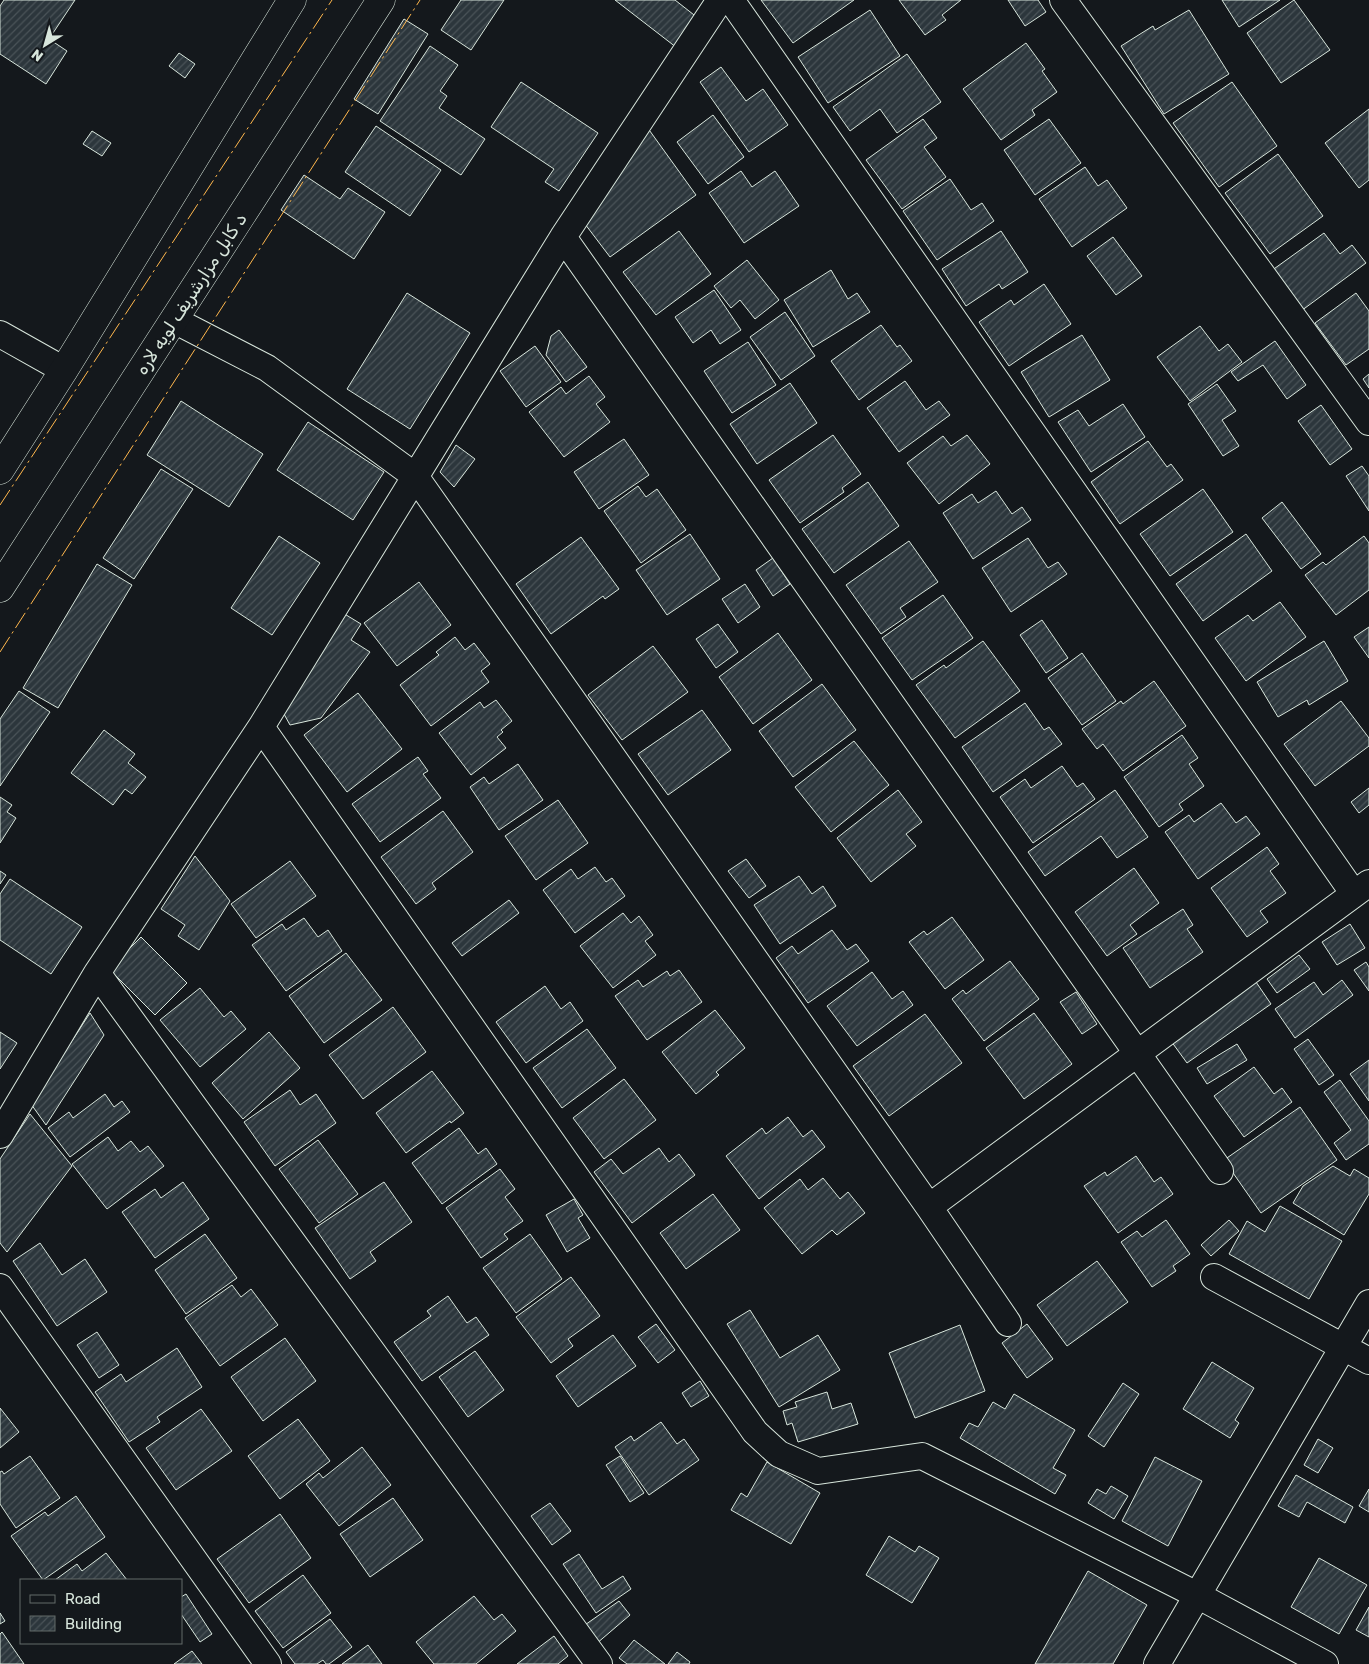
<svg xmlns="http://www.w3.org/2000/svg" width="1369" height="1664" font-family="Rubik,'Noto Sans Arabic',sans-serif">
	<defs>
		<pattern id="building-hatch" width="6" height="6" patternUnits="userSpaceOnUse" patternTransform="scale(1.25)"><rect width="6" height="6" fill="#2c363c"/><path d="M-1 1l2-2M0 6l6-6M5 7l2-2" fill="none" stroke="#4a5358"/></pattern>
	</defs>
	<rect width="100%" height="100%" fill="#14181c"/>
	<path fill="url(#building-hatch)" stroke="#d8e6dc" d="M 4,0 L 75,0 L 49,39 L 67,51 L 46,84 L 0,54 L 0,6 Z
		M 461,0 L 504,0 L 471,50 L 441,30 Z
		M 615,0 L 675,0 L 703,22 L 681,51 Z
		M 761,0 L 854,0 L 793,43 Z
		M 899,0 L 961,0 L 942,15 L 946,20 L 925,35 Z
		M 1008,0 L 1038,0 L 1046,12 L 1025,26 Z
		M 1222,0 L 1280,0 L 1239,27 Z
		M 1294,0 L 1330,50 L 1281,83 L 1247,33 Z
		M 870,10 L 900,56 L 828,103 L 798,57 Z
		M 1189,10 L 1229,74 L 1164,114 L 1121,46 L 1153,26 L 1155,30 Z
		M 404,19 L 428,34 L 378,114 L 354,99 Z
		M 1026,43 L 1045,69 L 1042,71 L 1057,92 L 1032,110 L 1035,115 L 1001,140 L 963,89 Z
		M 430,46 L 458,65 L 440,91 L 447,96 L 439,108 L 485,139 L 461,175 L 380,121 Z
		M 179,53 L 195,64 L 185,78 L 169,66 Z
		M 907,54 L 941,102 L 897,133 L 880,109 L 850,131 L 833,107 Z
		M 721,67 L 746,101 L 763,89 L 788,125 L 749,152 L 700,82 Z
		M 521,82 L 598,133 L 559,191 L 545,182 L 554,169 L 491,127 Z
		M 1232,82 L 1277,146 L 1219,187 L 1173,123 Z
		M 1369,109 L 1369,180 L 1359,188 L 1325,143 Z
		M 713,115 L 744,157 L 708,184 L 677,142 Z
		M 923,119 L 937,138 L 924,147 L 946,177 L 902,209 L 866,160 Z
		M 1049,119 L 1081,163 L 1035,195 L 1004,150 Z
		M 376,126 L 441,170 L 410,216 L 345,172 Z
		M 647,127 L 696,195 L 610,257 L 585,224 Z
		M 92,131 L 111,143 L 102,156 L 83,144 Z
		M 1278,154 L 1323,216 L 1270,254 L 1225,193 Z
		M 1085,167 L 1098,186 L 1107,180 L 1127,208 L 1072,247 L 1039,199 Z
		M 741,171 L 752,187 L 775,171 L 799,206 L 744,243 L 709,193 Z
		M 304,175 L 340,199 L 348,188 L 385,212 L 354,259 L 281,210 Z
		M 950,179 L 971,210 L 982,203 L 994,221 L 937,260 L 903,211 Z
		M 679,231 L 711,274 L 656,315 L 623,272 Z
		M 1001,231 L 1028,272 L 1002,289 L 999,284 L 966,306 L 942,269 Z
		M 1324,233 L 1340,254 L 1352,245 L 1366,263 L 1301,311 L 1271,271 Z
		M 1113,237 L 1142,276 L 1116,295 L 1087,256 Z
		M 747,260 L 779,300 L 755,319 L 740,300 L 731,308 L 714,286 Z
		M 831,270 L 848,299 L 857,293 L 870,312 L 813,347 L 784,300 Z
		M 1044,284 L 1071,324 L 1009,366 L 979,322 L 1011,300 L 1014,305 Z
		M 714,290 L 741,330 L 720,344 L 711,330 L 693,343 L 675,317 Z
		M 407,293 L 470,333 L 410,429 L 347,389 Z
		M 1356,293 L 1369,311 L 1369,349 L 1346,365 L 1315,323 Z
		M 785,312 L 815,356 L 781,380 L 750,337 Z
		M 881,325 L 897,347 L 900,345 L 912,361 L 859,400 L 831,361 Z
		M 1200,326 L 1219,351 L 1228,344 L 1242,362 L 1190,401 L 1157,357 Z
		M 559,330 L 587,367 L 566,382 L 546,355 L 551,336 Z
		M 1082,335 L 1110,380 L 1049,417 L 1021,372 Z
		M 1275,341 L 1306,385 L 1287,399 L 1263,365 L 1238,381 L 1231,372 Z
		M 748,342 L 776,385 L 732,413 L 704,371 Z
		M 535,346 L 561,382 L 526,407 L 500,371 Z
		M 1369,374 L 1369,388 L 1363,379 Z
		M 589,376 L 605,397 L 596,404 L 610,422 L 564,457 L 529,412 L 561,387 L 566,394 Z
		M 905,381 L 926,410 L 939,401 L 950,415 L 899,452 L 867,408 Z
		M 790,383 L 817,423 L 757,464 L 730,424 Z
		M 1217,384 L 1236,411 L 1222,420 L 1239,446 L 1223,456 L 1188,404 Z
		M 181,401 L 263,454 L 229,507 L 147,455 Z
		M 1123,404 L 1145,437 L 1091,472 L 1058,422 L 1078,410 L 1089,426 Z
		M 1321,405 L 1352,449 L 1330,465 L 1298,421 Z
		M 308,422 L 384,472 L 353,520 L 277,470 Z
		M 833,435 L 861,474 L 842,488 L 844,492 L 800,523 L 769,480 Z
		M 967,435 L 990,464 L 939,504 L 907,463 L 943,436 L 951,446 Z
		M 624,439 L 649,475 L 599,509 L 574,472 Z
		M 1148,441 L 1167,467 L 1171,464 L 1183,480 L 1120,524 L 1091,482 Z
		M 456,445 L 475,459 L 454,487 L 440,472 Z
		M 1362,466 L 1369,476 L 1369,511 L 1346,476 Z
		M 161,469 L 193,489 L 134,579 L 103,558 Z
		M 868,482 L 899,526 L 834,573 L 802,529 Z
		M 638,486 L 646,497 L 657,489 L 686,530 L 641,563 L 604,511 Z
		M 1203,489 L 1233,532 L 1170,576 L 1140,534 Z
		M 996,491 L 1012,514 L 1022,507 L 1031,520 L 973,559 L 943,513 L 972,494 L 978,503 Z
		M 1282,502 L 1321,554 L 1301,569 L 1262,518 Z
		M 690,534 L 720,579 L 667,615 L 636,570 Z
		M 1246,534 L 1272,571 L 1203,621 L 1176,584 Z
		M 279,536 L 320,563 L 272,635 L 231,608 Z
		M 1364,536 L 1369,543 L 1369,590 L 1336,615 L 1305,575 L 1323,562 L 1326,565 Z
		M 581,537 L 619,589 L 605,599 L 603,596 L 551,634 L 516,584 Z
		M 1028,538 L 1048,568 L 1058,562 L 1067,574 L 1011,612 L 982,568 Z
		M 909,541 L 938,582 L 900,608 L 906,617 L 881,634 L 846,585 Z
		M 773,558 L 790,584 L 773,596 L 756,570 Z
		M 97,564 L 132,585 L 58,708 L 23,688 Z
		M 419,582 L 451,625 L 397,666 L 364,623 Z
		M 745,584 L 760,607 L 738,623 L 722,599 Z
		M 943,595 L 973,638 L 912,680 L 882,638 Z
		M 1280,602 L 1306,637 L 1246,681 L 1215,638 L 1248,615 L 1253,621 Z
		M 338,610 L 361,624 L 351,640 L 370,652 L 321,718 L 290,725 L 279,705 Z
		M 1042,620 L 1068,658 L 1046,673 L 1020,635 Z
		M 718,624 L 738,652 L 716,668 L 696,639 Z
		M 1369,627 L 1369,658 L 1354,637 Z
		M 778,633 L 812,680 L 753,724 L 719,677 Z
		M 455,637 L 465,650 L 474,643 L 490,664 L 481,671 L 489,682 L 431,726 L 400,685 L 439,655 L 436,652 Z
		M 983,641 L 1020,691 L 955,738 L 916,685 L 944,665 L 946,668 Z
		M 1324,641 L 1348,681 L 1309,705 L 1307,700 L 1278,717 L 1257,682 Z
		M 653,646 L 688,692 L 622,740 L 588,695 Z
		M 1082,653 L 1116,701 L 1082,725 L 1048,678 Z
		M 1154,681 L 1186,726 L 1123,771 L 1103,744 L 1097,749 L 1082,729 L 1121,701 L 1123,704 Z
		M 822,684 L 856,730 L 793,777 L 759,731 Z
		M 19,691 L 50,712 L 0,786 L 0,719 Z
		M 358,693 L 402,749 L 347,792 L 304,735 Z
		M 496,700 L 512,721 L 501,730 L 503,732 L 497,737 L 506,748 L 471,775 L 439,733 L 480,702 L 484,708 Z
		M 1341,701 L 1369,738 L 1369,746 L 1315,786 L 1284,744 Z
		M 1025,703 L 1044,730 L 1049,727 L 1062,744 L 993,792 L 962,747 Z
		M 702,710 L 731,750 L 668,795 L 638,754 Z
		M 104,730 L 135,754 L 128,763 L 146,777 L 132,794 L 125,789 L 113,805 L 71,773 Z
		M 1182,735 L 1198,758 L 1189,764 L 1204,786 L 1179,804 L 1183,810 L 1159,827 L 1124,777 Z
		M 854,741 L 889,785 L 831,832 L 795,787 Z
		M 418,757 L 428,771 L 423,774 L 441,798 L 380,842 L 352,804 Z
		M 518,764 L 543,800 L 499,830 L 470,787 L 484,777 L 489,784 Z
		M 1062,766 L 1077,787 L 1083,783 L 1095,799 L 1033,843 L 1000,797 L 1025,779 L 1031,788 Z
		M 1369,788 L 1369,805 L 1359,813 L 1351,802 Z
		M 898,790 L 922,822 L 906,834 L 916,846 L 871,882 L 837,838 Z
		M 1115,790 L 1148,837 L 1117,858 L 1101,836 L 1045,876 L 1028,852 Z
		M 0,797 L 12,805 L 7,812 L 16,818 L 0,843 Z
		M 558,800 L 588,843 L 536,880 L 505,836 Z
		M 1221,803 L 1236,823 L 1246,816 L 1260,834 L 1198,879 L 1165,832 L 1189,815 L 1194,822 Z
		M 443,811 L 473,852 L 432,883 L 436,889 L 416,904 L 381,857 Z
		M 1267,847 L 1279,864 L 1270,871 L 1286,893 L 1260,911 L 1268,922 L 1247,937 L 1211,888 Z
		M 195,856 L 230,901 L 199,950 L 178,936 L 185,925 L 161,909 Z
		M 746,859 L 766,886 L 749,898 L 728,871 Z
		M 290,861 L 316,896 L 256,938 L 231,904 Z
		M 595,867 L 606,882 L 612,878 L 625,896 L 575,933 L 543,890 L 571,869 L 578,879 Z
		M 1134,868 L 1159,903 L 1130,925 L 1137,934 L 1107,956 L 1075,912 Z
		M 0,871 L 6,875 L 0,884 Z
		M 799,876 L 812,894 L 823,886 L 836,906 L 780,944 L 754,905 Z
		M 10,879 L 82,927 L 51,974 L 0,940 L 0,894 Z
		M 509,900 L 519,913 L 462,956 L 452,943 Z
		M 1183,909 L 1193,925 L 1187,929 L 1203,952 L 1150,988 L 1123,948 Z
		M 623,913 L 631,923 L 639,916 L 653,935 L 645,941 L 656,955 L 613,988 L 580,946 Z
		M 952,917 L 984,960 L 945,989 L 909,942 L 924,931 L 927,935 Z
		M 304,918 L 318,937 L 328,930 L 342,951 L 286,991 L 252,945 L 282,924 L 286,930 Z
		M 1350,924 L 1365,948 L 1337,965 L 1322,942 Z
		M 832,930 L 847,950 L 856,944 L 869,961 L 808,1003 L 776,958 L 792,946 L 798,954 Z
		M 141,937 L 187,983 L 155,1015 L 109,969 Z
		M 346,953 L 382,1000 L 324,1043 L 289,996 Z
		M 1299,955 L 1310,969 L 1277,993 L 1267,979 Z
		M 1010,961 L 1039,999 L 984,1041 L 952,999 L 963,990 L 966,994 Z
		M 1366,962 L 1369,967 L 1369,991 L 1354,970 Z
		M 679,970 L 702,1002 L 647,1040 L 615,996 L 638,980 L 643,987 L 667,971 L 670,976 Z
		M 872,972 L 892,999 L 903,991 L 913,1005 L 857,1046 L 827,1006 Z
		M 1342,980 L 1353,995 L 1295,1038 L 1275,1009 L 1314,982 L 1323,995 Z
		M 1256,982 L 1271,1004 L 1187,1063 L 1171,1041 Z
		M 545,986 L 561,1009 L 570,1002 L 583,1021 L 526,1063 L 496,1022 Z
		M 200,988 L 224,1017 L 231,1011 L 246,1029 L 200,1067 L 160,1020 Z
		M 1076,992 L 1097,1024 L 1082,1034 L 1060,1002 Z
		M 393,1007 L 426,1052 L 363,1099 L 329,1055 Z
		M 715,1010 L 745,1048 L 716,1072 L 719,1075 L 696,1094 L 662,1052 Z
		M 90,1013 L 104,1035 L 46,1125 L 31,1104 Z
		M 1034,1013 L 1072,1064 L 1024,1099 L 986,1048 Z
		M 925,1014 L 962,1063 L 889,1116 L 853,1066 Z
		M 587,1029 L 616,1068 L 562,1108 L 533,1068 Z
		M 0,1032 L 17,1043 L 0,1069 Z
		M 269,1032 L 300,1068 L 243,1119 L 212,1083 Z
		M 1308,1039 L 1334,1075 L 1319,1085 L 1294,1049 Z
		M 1237,1044 L 1247,1060 L 1207,1084 L 1197,1068 Z
		M 1369,1060 L 1369,1101 L 1350,1074 Z
		M 1254,1067 L 1274,1094 L 1282,1088 L 1292,1102 L 1244,1137 L 1214,1096 Z
		M 432,1071 L 464,1113 L 451,1123 L 450,1121 L 406,1153 L 376,1113 Z
		M 624,1079 L 656,1120 L 604,1159 L 573,1118 Z
		M 1340,1080 L 1369,1121 L 1369,1144 L 1346,1160 L 1334,1143 L 1351,1130 L 1324,1092 Z
		M 290,1090 L 300,1105 L 316,1094 L 336,1123 L 275,1166 L 244,1122 Z
		M 105,1094 L 114,1107 L 122,1101 L 130,1112 L 70,1157 L 48,1128 L 69,1112 L 73,1118 Z
		M 1300,1107 L 1337,1160 L 1261,1213 L 1224,1160 Z
		M 30,1114 L 72,1166 L 7,1252 L 0,1243 L 0,1159 Z
		M 788,1117 L 803,1137 L 812,1130 L 825,1147 L 759,1199 L 726,1156 L 762,1128 L 766,1134 Z
		M 459,1128 L 478,1154 L 486,1148 L 497,1164 L 442,1204 L 412,1163 Z
		M 108,1137 L 118,1151 L 131,1141 L 140,1152 L 148,1146 L 164,1166 L 107,1209 L 72,1164 Z
		M 318,1140 L 358,1194 L 319,1223 L 279,1169 Z
		M 659,1148 L 669,1162 L 679,1154 L 695,1175 L 632,1223 L 594,1172 L 611,1159 L 623,1174 Z
		M 1136,1156 L 1154,1182 L 1161,1177 L 1173,1194 L 1118,1233 L 1084,1186 L 1105,1172 L 1107,1176 Z
		M 1333,1166 L 1350,1176 L 1354,1169 L 1369,1178 L 1369,1194 L 1344,1235 L 1293,1203 L 1303,1186 Z
		M 500,1169 L 515,1189 L 505,1197 L 523,1221 L 504,1234 L 508,1239 L 481,1258 L 446,1208 Z
		M 823,1178 L 840,1199 L 848,1192 L 865,1213 L 837,1235 L 832,1230 L 802,1254 L 764,1208 L 800,1179 L 808,1190 Z
		M 183,1182 L 209,1219 L 155,1258 L 122,1212 L 155,1189 L 161,1198 Z
		M 384,1182 L 412,1222 L 370,1252 L 376,1261 L 350,1279 L 315,1228 Z
		M 713,1194 L 740,1230 L 686,1269 L 660,1233 Z
		M 574,1199 L 583,1215 L 578,1218 L 590,1238 L 567,1252 L 546,1215 Z
		M 1280,1206 L 1342,1241 L 1309,1299 L 1229,1254 L 1247,1221 L 1265,1232 Z
		M 1166,1220 L 1190,1254 L 1173,1266 L 1176,1271 L 1152,1287 L 1121,1242 L 1137,1231 L 1142,1237 Z
		M 1229,1220 L 1239,1231 L 1211,1256 L 1201,1245 Z
		M 205,1234 L 237,1278 L 186,1314 L 155,1270 Z
		M 530,1234 L 562,1279 L 516,1313 L 483,1268 Z
		M 40,1243 L 62,1275 L 85,1259 L 107,1292 L 57,1326 L 13,1261 Z
		M 1097,1261 L 1128,1302 L 1067,1346 L 1037,1305 Z
		M 571,1277 L 600,1316 L 568,1339 L 573,1346 L 551,1363 L 516,1317 Z
		M 232,1285 L 241,1297 L 251,1289 L 278,1325 L 220,1366 L 185,1318 Z
		M 448,1296 L 467,1323 L 476,1317 L 489,1335 L 422,1381 L 394,1342 L 431,1316 L 427,1311 Z
		M 750,1310 L 780,1358 L 818,1335 L 840,1370 L 779,1407 L 727,1324 Z
		M 656,1324 L 675,1350 L 658,1363 L 638,1337 Z
		M 1027,1324 L 1053,1359 L 1027,1378 L 1002,1343 Z
		M 960,1325 L 985,1391 L 915,1418 L 889,1353 Z
		M 97,1332 L 119,1365 L 99,1378 L 77,1345 Z
		M 613,1335 L 636,1366 L 578,1407 L 556,1376 Z
		M 285,1338 L 316,1381 L 263,1421 L 231,1377 Z
		M 177,1348 L 202,1387 L 157,1417 L 160,1422 L 129,1442 L 95,1392 L 121,1374 L 126,1382 Z
		M 475,1351 L 504,1390 L 468,1417 L 439,1377 Z
		M 1212,1362 L 1254,1388 L 1235,1420 L 1239,1423 L 1230,1438 L 1183,1409 Z
		M 700,1381 L 709,1396 L 691,1407 L 682,1393 Z
		M 1123,1383 L 1139,1394 L 1104,1447 L 1088,1436 Z
		M 827,1392 L 832,1409 L 851,1403 L 858,1424 L 798,1442 L 792,1423 L 787,1425 L 783,1411 L 797,1407 L 795,1402 Z
		M 1014,1394 L 1075,1430 L 1053,1468 L 1066,1475 L 1055,1494 L 960,1438 L 969,1423 L 978,1427 L 993,1402 L 1005,1409 Z
		M 0,1408 L 19,1432 L 0,1448 Z
		M 201,1409 L 232,1451 L 176,1490 L 146,1448 Z
		M 298,1419 L 330,1461 L 280,1499 L 248,1456 Z
		M 661,1422 L 677,1444 L 684,1439 L 699,1460 L 649,1495 L 615,1447 L 631,1436 L 634,1441 Z
		M 1318,1439 L 1333,1448 L 1318,1473 L 1304,1465 Z
		M 362,1447 L 391,1485 L 339,1526 L 306,1484 L 319,1473 L 323,1478 Z
		M 30,1456 L 60,1498 L 16,1528 L 0,1504 L 0,1472 L 2,1471 L 4,1474 Z
		M 620,1456 L 644,1493 L 630,1502 L 606,1465 Z
		M 1155,1457 L 1202,1481 L 1168,1546 L 1122,1521 Z
		M 767,1462 L 820,1493 L 791,1544 L 731,1510 L 741,1493 L 747,1497 Z
		M 1296,1475 L 1353,1507 L 1345,1523 L 1307,1502 L 1299,1517 L 1278,1506 Z
		M 1111,1486 L 1128,1496 L 1114,1519 L 1088,1503 L 1097,1489 L 1106,1494 Z
		M 1369,1489 L 1369,1512 L 1359,1506 Z
		M 76,1496 L 105,1537 L 43,1580 L 11,1536 L 45,1512 L 48,1516 Z
		M 393,1498 L 423,1540 L 370,1577 L 340,1534 Z
		M 550,1503 L 571,1531 L 552,1545 L 531,1516 Z
		M 280,1514 L 311,1558 L 249,1603 L 217,1559 Z
		M 889,1536 L 915,1552 L 919,1546 L 939,1558 L 912,1603 L 866,1575 Z
		M 106,1553 L 127,1580 L 55,1580 L 77,1564 L 82,1571 Z
		M 579,1554 L 602,1589 L 623,1576 L 631,1589 L 596,1613 L 563,1564 Z
		M 1319,1558 L 1367,1585 L 1339,1634 L 1291,1607 Z
		M 1088,1571 L 1147,1605 L 1113,1664 L 1035,1664 Z
		M 303,1575 L 331,1613 L 283,1648 L 255,1611 Z
		M 186,1594 L 212,1634 L 200,1642 L 181,1614 L 181,1597 Z
		M 474,1596 L 494,1620 L 502,1614 L 516,1631 L 476,1664 L 434,1664 L 416,1642 Z
		M 619,1601 L 630,1615 L 596,1644 L 582,1627 Z
		M 1369,1607 L 1369,1637 L 1356,1630 Z
		M 0,1613 L 5,1621 L 0,1624 Z
		M 330,1619 L 352,1647 L 329,1664 L 326,1664 L 323,1660 L 317,1664 L 295,1664 L 286,1652 Z
		M 2,1632 L 24,1664 L 0,1664 L 0,1634 Z
		M 554,1636 L 568,1656 L 558,1664 L 517,1664 Z
		M 634,1640 L 665,1664 L 627,1664 L 619,1658 Z
		M 368,1645 L 382,1664 L 342,1664 Z
		M 192,1651 L 202,1664 L 174,1664 Z
		M 677,1652 L 690,1662 L 689,1664 L 668,1664 Z"/>
	<g fill="none" stroke-linecap="round" stroke-linejoin="round">
		<defs>
			<path id="minor" d="M 731,0 L 1354,894
				M 1063,0 L 1369,422
				M 563,237 L 1220,1171
				M 174,320 L 267,368 L 415,476 L 929,1207 L 1008,1323
				M 0,334 L 64,370
				M 261,727 L 755,1432 L 779,1454 L 818,1471 L 922,1456 L 1197,1595 L 1325,1664
				M 97,973 L 599,1664
				M 0,1135 L 97,973 L 261,727 L 563,237 L 720,0
				M 929,1207 L 1369,883
				M 1214,1277 L 1369,1361
				M 0,1287 L 268,1664
				M 1157,1664 L 1369,1303"/>
			<path id="trunk" d="M 0,470 L 64,370 L 292,0
				M 0,588 L 381,0"/>
		</defs>
		<use href="#minor" stroke="#d8e6dc" stroke-width="28"/>
		<use href="#trunk" stroke="#d8e6dc" stroke-width="29"/>
		<use href="#minor" stroke="#14181c" stroke-width="26"/>
		<use href="#trunk" stroke="#14181c" stroke-width="28"/>
		<path stroke="#ffb74d" stroke-width="1" stroke-dasharray="18 4 2.5 4" stroke-linecap="butt" d="M 0,505 L 332,0
			M 0,652 L 420,0"/>
	</g>
	<g text-anchor="middle" dominant-baseline="central" stroke-width="4" stroke-linejoin="round" paint-order="stroke">
		<g font-size="18" fill="#d8e6dc" stroke="#14181c">
			<text transform="translate(191 294) rotate(-57)">د کابل مزارشریف لویه لاره</text>
		</g>
	</g>
	<rect x="20" y="1579" width="162" height="65" fill="#14181c" stroke="#626a69"/>
	<rect x="30" y="1595" width="25" height="8" fill="#14181c" stroke="#626a69"/>
	<text x="65" y="1604" font-size="15" fill="#d8e6dc">Road</text>
	<rect x="30" y="1616" width="25" height="15" fill="url(#building-hatch)" stroke="#626a69"/>
	<text x="65" y="1629" font-size="15" fill="#d8e6dc">Building</text>
	<g transform="translate(45 45) rotate(217)" stroke="#14181c" stroke-width="4" paint-order="stroke">
	<path d="M0-4L9 19L0 12L-9 19Z" fill="#d8e6dc"/>
	<text y="-8" font-size="14" font-weight="bold" text-anchor="middle" fill="#d8e6dc">N</text>
	</g>
</svg>
